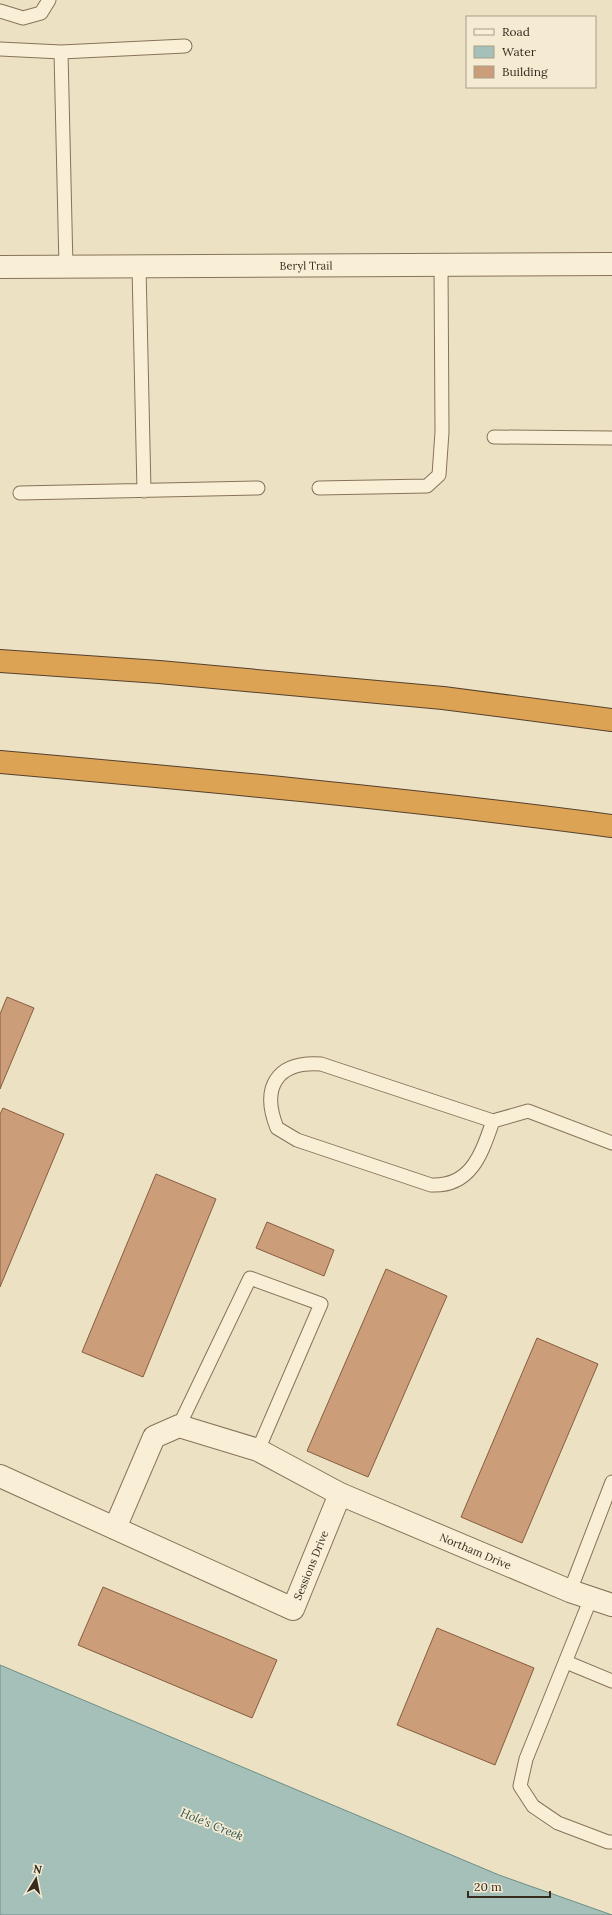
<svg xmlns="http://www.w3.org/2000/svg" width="612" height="1915" font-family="Lora,serif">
	<rect width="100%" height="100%" fill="#ede1c3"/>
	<path fill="#a5c0b9" stroke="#6c8e86" d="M 0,1665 L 499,1875 L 612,1915 L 0,1915 Z"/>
	<path fill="#cb9d79" stroke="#865d40" d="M 7,997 L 34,1008 L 0,1089 L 0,1014 Z
		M 3,1108 L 64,1134 L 0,1287 L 0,1114 Z
		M 156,1174 L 216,1199 L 143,1377 L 82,1352 Z
		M 267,1222 L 334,1250 L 324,1276 L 256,1248 Z
		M 386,1269 L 447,1296 L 368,1477 L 307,1451 Z
		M 537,1338 L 598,1364 L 522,1543 L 461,1517 Z
		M 103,1587 L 277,1660 L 252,1718 L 78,1645 Z
		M 437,1628 L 534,1668 L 495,1765 L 397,1725 Z"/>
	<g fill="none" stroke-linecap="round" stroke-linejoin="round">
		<defs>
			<path id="service" d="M 0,11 L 23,18 L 41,13 L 49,0
				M 0,49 L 61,52 L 185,46
				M 61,52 L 66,267
				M 139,267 L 144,491
				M 494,437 L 612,438
				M 319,488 L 427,486 L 439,475 L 442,432 L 441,265
				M 20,493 L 258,488
				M 493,1121 C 482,1152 472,1187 431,1185 L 297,1140 L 277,1128 C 261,1088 276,1061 321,1064 L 493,1121 L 528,1111 L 612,1143
				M 179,1426 L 250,1278 L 321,1304 L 258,1450
				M 570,1591 L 612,1482
				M 591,1598 L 526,1759 L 520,1786 L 533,1806 L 558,1823 L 608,1842 L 612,1842
				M 566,1662 L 612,1681"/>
			<g id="minor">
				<path id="s1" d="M 0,267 L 612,264"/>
				<path id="s2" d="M 0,1476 L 293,1609 L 340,1494"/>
				<path id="s3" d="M 115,1528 L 154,1437 L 179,1426 L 258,1450 L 340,1494 L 570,1591 L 612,1605"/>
			</g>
			<path id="motorway" d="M 0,661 L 159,672 L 443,698 L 612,720
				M 0,762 C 204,780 409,799 612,826"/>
		</defs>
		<use href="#service" stroke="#87735a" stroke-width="15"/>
		<use href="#minor" stroke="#87735a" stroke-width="24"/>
		<use href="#motorway" stroke="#55412e" stroke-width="24"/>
		<use href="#service" stroke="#f8efd6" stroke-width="13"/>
		<use href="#minor" stroke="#f8efd6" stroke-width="22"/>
		<use href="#motorway" stroke="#dca354" stroke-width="22"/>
	</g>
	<g text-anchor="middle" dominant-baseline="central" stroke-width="3.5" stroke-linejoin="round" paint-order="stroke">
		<g font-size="11" fill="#372b1e" stroke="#f5ebd2">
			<text stroke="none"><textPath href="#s1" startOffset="306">Beryl Trail</textPath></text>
			<text stroke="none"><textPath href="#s3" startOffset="449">Northam Drive</textPath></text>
			<text stroke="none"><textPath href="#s2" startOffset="369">Sessions Drive</textPath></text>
		</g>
		<g font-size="12" font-style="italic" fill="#2d5755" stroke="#f5ebd2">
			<text transform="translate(212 1824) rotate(22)">Hole's Creek</text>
		</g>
	</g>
	<rect x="466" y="16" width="130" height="72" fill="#f5ebd2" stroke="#a99e8a"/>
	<rect x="474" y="29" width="20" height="6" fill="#f8efd6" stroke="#a99e8a"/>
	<text x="502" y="36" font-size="12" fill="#372b1e">Road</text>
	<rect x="474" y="46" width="20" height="12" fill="#a5c0b9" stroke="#a99e8a"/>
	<text x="502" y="56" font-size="12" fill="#372b1e">Water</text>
	<rect x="474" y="66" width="20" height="12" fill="#cb9d79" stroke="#a99e8a"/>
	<text x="502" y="76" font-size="12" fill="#372b1e">Building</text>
	<g transform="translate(36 1879) rotate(10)" stroke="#f5ebd2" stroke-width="3" paint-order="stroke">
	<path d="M0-3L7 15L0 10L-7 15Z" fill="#372b1e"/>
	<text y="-6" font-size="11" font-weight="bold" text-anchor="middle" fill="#372b1e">N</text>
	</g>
	<path d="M468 1891v6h82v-6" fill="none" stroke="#372b1e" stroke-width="2"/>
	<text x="474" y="1891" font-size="12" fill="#372b1e" stroke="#f5ebd2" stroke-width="3" paint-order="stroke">20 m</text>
</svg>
